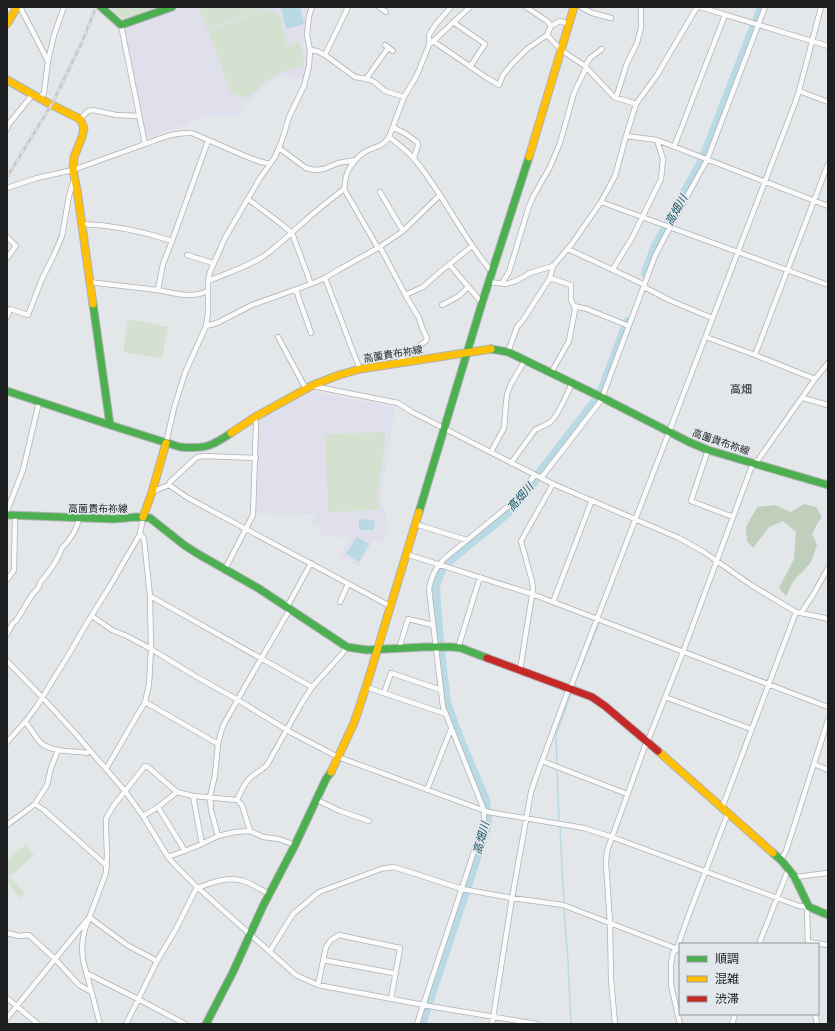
<svg xmlns="http://www.w3.org/2000/svg" width="835" height="1031" font-family="Helvetica,'Noto Sans JP',sans-serif">
	<rect width="100%" height="100%" fill="#e4e7e9"/>
	<path fill="#e0dfec" d="M 178,7 L 309,7 L 309,12 L 302,49 L 308,51 L 308,62 L 303,80 L 281,76 L 265,85 L 245,104 L 239,117 L 205,117 L 192,120 L 188,124 L 150,137 L 147,136 L 131,64 L 125,27 L 127,25 Z
		M 312,392 L 395,407 L 381,500 L 387,516 L 388,531 L 383,544 L 374,538 L 359,567 L 340,556 L 350,538 L 320,536 L 319,527 L 311,523 L 316,514 L 256,513 L 258,420 Z"/>
	<path fill="#d4e1d0" d="M 109,7 L 159,7 L 124,20 Z
		M 199,7 L 266,7 L 266,8 L 207,29 Z
		M 267,9 L 280,16 L 287,45 L 299,42 L 304,60 L 303,65 L 279,73 L 263,83 L 246,98 L 231,93 L 208,30 Z
		M 128,319 L 168,327 L 162,359 L 123,352 Z
		M 386,432 L 378,495 L 380,510 L 328,512 L 325,434 Z
		M 26,844 L 34,855 L 10,877 L 26,894 L 19,898 L 7,881 L 7,860 Z"/>
	<path fill="#c0cebc" d="M 804,504 L 816,507 L 822,517 L 817,524 L 812,534 L 817,545 L 811,562 L 806,568 L 794,580 L 786,596 L 779,588 L 794,559 L 796,532 L 783,521 L 769,527 L 753,548 L 747,541 L 746,527 L 757,507 L 775,505 L 791,512 Z"/>
	<path fill="#b9dae5" d="M 281,7 L 300,7 L 304,24 L 286,29 Z
		M 359,519 L 375,520 L 374,530 L 359,530 Z
		M 357,537 L 369,544 L 359,562 L 346,554 Z"/>
	<g fill="none" stroke-linecap="round" stroke-linejoin="round">
		<path stroke="#b9dae5" stroke-width="1.5" d="M 573,688 L 599,623
			M 557,764 L 556,735 L 572,691
			M 557,770 L 559,819
			M 560,827 L 564,903
			M 564,909 L 568,962 L 571,1024"/>
		<path stroke="#b9dae5" stroke-width="10" d="M 758,19 L 762,7
			M 646,273 L 655,248 L 702,162 L 754,28
			M 601,393 L 628,322
			M 447,562 L 513,508 L 595,402
			M 439,643 L 435,587 L 436,582 L 442,568
			M 421,1024 L 486,828 L 487,816 L 485,800 L 460,741 L 446,703 L 440,652"/>
		<defs>
			<path id="street" d="M 20,7 L 48,61
				M 379,7 L 386,12
				M 470,7 L 429,45 L 417,75 L 404,97 L 389,137 C 398,144 408,151 415,160 C 444,195 462,237 492,272
				M 526,7 L 547,21 L 551,26
				M 581,7 L 592,13 L 611,18
				M 700,7 L 828,46
				M 453,22 L 485,44 L 470,67
				M 547,35 L 561,50 L 585,66 L 614,97 L 636,104
				M 433,41 L 487,78 L 499,85 L 503,75 L 512,64 L 527,49 L 547,35 L 551,26 L 560,21 L 569,24
				M 385,45 L 393,51
				M 429,45 L 429,35 L 436,24 L 451,7
				M 310,50 L 317,51 L 325,55 L 355,77 L 366,79 L 373,81 L 385,91 L 404,97
				M 325,55 L 348,7
				M 585,66 L 590,58 L 602,49
				M 366,79 L 388,48
				M 799,91 L 828,102
				M 40,98 L 44,93 L 48,61 L 54,35 L 64,7
				M 616,98 L 627,63 L 637,43 L 641,28 L 641,7
				M 80,119 L 88,111 L 93,110 L 116,115 L 139,116
				M 393,127 L 406,134 L 417,142 L 418,145 L 414,158
				M 7,129 L 8,125 L 33,94
				M 626,136 L 657,140 L 828,206
				M 145,144 C 162,138 174,132 192,133 L 245,156 L 258,161 L 270,164
				M 674,147 L 725,15
				M 279,148 L 306,168 L 314,170 L 324,169 L 338,163 L 356,160
				M 7,188 L 37,178 L 73,170 L 145,144 L 121,25
				M 344,189 L 378,248
				M 380,192 L 403,231
				M 248,199 L 280,223 L 292,233 L 311,284
				M 601,202 L 828,285
				M 81,224 C 113,225 142,231 172,241
				M 7,237 L 16,246 L 7,258
				M 380,247 L 407,298 L 419,318 L 423,330 L 427,338 L 426,341 L 398,362
				M 568,249 L 645,285
				M 187,255 L 213,263
				M 449,264 L 482,303
				M 613,269 L 632,238 L 661,179 L 663,159 L 657,140
				M 325,278 L 342,322 L 350,344 L 360,369
				M 550,278 L 571,285 L 571,300 L 574,306
				M 208,281 L 210,272 L 225,238 L 260,178 L 275,157 L 282,140 L 289,117 L 304,86 L 309,66 L 310,50 L 307,35 L 309,16 L 312,7
				M 89,282 C 112,285 134,287 157,290 C 175,293 190,299 208,291
				M 489,282 L 506,284 L 516,281 L 530,273 L 553,266
				M 502,283 L 509,272 L 529,206 L 534,195 L 550,167 L 560,143 L 574,93 L 586,68
				M 644,287 L 669,300 L 712,318
				M 158,290 L 163,264 L 172,241 L 208,141
				M 296,290 L 311,333
				M 405,295 L 423,287 L 441,271 L 472,246
				M 442,305 L 459,296 L 468,287
				M 7,317 L 10,309 L 28,315 L 42,279 L 54,255 L 62,236 L 69,196 L 74,179
				M 206,326 L 217,323 L 252,305 L 311,284 L 325,278 L 340,269 L 378,248 L 403,231 L 440,195
				M 278,337 L 306,389
				M 706,337 L 755,355
				M 508,352 L 517,327 L 523,320 L 550,278 L 553,266 L 571,245 L 601,202 L 615,176 L 626,136 L 636,104 L 657,75 L 697,7
				M 551,373 L 569,341 L 575,310 L 574,306 L 587,309 L 629,326
				M 815,379 L 755,355 L 828,164
				M 313,386 L 398,403 L 412,412 L 553,484 L 679,538 L 704,552 L 751,585 L 796,612 L 825,618 L 828,620
				M 601,397 L 603,395 L 655,256 L 670,227 L 707,160 L 765,7
				M 803,398 L 828,405
				M 166,443 L 174,408 L 185,373 L 206,326 L 208,313 L 208,281 C 227,273 247,267 264,256 C 279,245 292,232 306,220 C 318,209 331,199 344,189 C 345,185 345,181 346,177 C 349,165 360,153 371,149 C 379,146 384,145 389,137
				M 708,450 L 691,501 L 733,517
				M 491,452 L 504,428 L 506,403 L 507,394 L 511,384 L 525,360
				M 511,463 L 535,430 C 539,427 544,426 549,423 C 557,419 568,392 572,383
				M 541,478 L 603,398
				M 169,485 L 188,498 L 390,606
				M 152,492 L 169,485 L 170,482 L 197,457 L 204,456 L 256,458
				M 7,511 L 23,470 L 39,402
				M 415,524 L 467,540
				M 406,554 L 532,594 L 828,707
				M 225,569 L 253,515 L 256,425 L 255,417
				M 7,580 L 14,570 L 15,516
				M 150,596 L 312,687
				M 340,602 L 348,584
				M 553,602 L 592,500
				M 287,607 L 311,563
				M 801,613 L 813,595 L 828,568
				M 92,616 L 112,630 L 127,636 L 151,649 L 195,676 L 238,700 L 292,733 L 338,757 L 488,812 L 584,828 L 612,837 L 799,906 L 809,907 L 807,911 L 808,944
				M 7,634 L 13,623 L 16,621 L 32,595 L 39,587 L 40,583 C 46,575 54,566 58,557 C 60,554 60,551 62,548 C 70,540 77,530 79,518
				M 458,648 L 480,577
				M 399,649 L 408,619 L 433,625
				M 7,661 L 42,697 L 74,732 L 125,791 L 143,816 L 168,857 L 176,866 L 197,887 L 296,975 L 318,985 L 429,1006 L 537,1024
				M 520,670 L 533,589 L 532,581 L 521,541 L 553,484
				M 366,687 L 446,714
				M 570,689 L 669,432 L 795,103 L 799,91 L 821,7
				M 384,693 L 391,673 L 441,690
				M 665,697 L 751,729
				M 145,702 L 218,744
				M 25,722 C 31,728 35,737 41,743 C 51,752 73,751 87,753 L 90,751
				M 7,742 L 25,722 L 37,706 L 69,654 L 87,623 L 110,586 L 140,534 L 143,517
				M 542,761 L 627,794
				M 814,764 L 828,770
				M 106,769 L 145,702 L 149,685 L 151,649 L 150,596 L 144,539 L 140,534
				M 427,790 L 451,729
				M 193,796 L 202,844
				M 237,800 L 242,805 L 250,831
				M 317,800 L 340,811 L 369,821
				M 35,804 L 44,810 L 107,866
				M 158,807 L 185,851
				M 722,808 L 796,612
				M 143,816 L 158,807 L 177,792
				M 7,825 L 35,804 L 47,785 L 51,768 L 58,750
				M 218,836 L 211,810 L 210,797 L 215,775 L 218,744 L 221,732 L 224,724 L 247,683 L 290,609
				M 168,857 L 195,847 L 218,836 L 235,832 L 250,831 L 263,837 L 279,839 L 295,845
				M 781,860 L 786,851 L 828,720
				M 795,877 L 828,873
				M 89,917 L 127,945 L 157,961
				M 7,933 L 19,936 L 29,935 L 55,959 L 79,985 L 90,991
				M 808,942 L 828,945
				M 759,944 L 788,870
				M 270,951 L 293,914 L 319,892 L 381,869 L 393,867 L 413,873 L 462,889 L 512,898 L 563,905 L 680,950
				M 323,960 L 393,973 L 395,975
				M 86,973 L 138,999 L 185,1024
				M 318,985 L 326,947 L 331,940 L 339,935 L 400,948 L 391,999
				M 7,998 L 38,1024
				M 815,1014 L 817,1024
				M 7,1018 L 87,920
				M 100,1024 L 83,960 L 82,947 L 83,938 L 85,929 L 106,873 L 107,855 L 106,826 L 106,819 L 108,815 L 114,805 L 145,766 L 148,767 L 177,792 L 193,796 L 237,800 C 241,792 244,783 251,777 C 256,773 262,770 267,765 L 300,706 L 312,687 L 342,654 L 347,647
				M 126,1024 L 157,961 L 176,929 L 197,887 L 200,887 C 213,882 229,876 244,881 C 253,884 261,890 269,894
				M 417,1024 L 484,821 L 484,810 L 443,707 L 429,589 C 431,577 435,568 444,559 L 511,504 L 535,475
				M 492,1024 L 512,898 L 531,792 L 535,780 L 569,688
				M 615,1024 L 611,979 L 610,923 L 606,863 L 607,851 L 645,746 L 647,743 L 683,652 L 753,463 L 758,460 L 815,379 L 828,363
				M 680,1024 L 671,985 L 671,964 L 673,953 L 677,948 L 689,914 L 728,813
				M 732,1024 L 735,1014"/>
			<path id="fast" d="M 101,7 L 121,25 L 172,7
				M 93,304 L 110,425 L 180,447 C 204,449 211,447 231,433
				M 491,349 L 508,352 L 601,397 L 689,442 L 708,450 L 828,485
				M 7,391 L 110,425
				M 419,512 L 482,303 L 529,157
				M 7,515 L 114,519 L 136,517 L 150,518 L 184,545 L 198,554 L 258,588 L 347,647 L 367,650 L 424,647 L 452,647 L 461,648 L 487,658
				M 773,853 L 781,860 L 794,876 L 809,907 L 828,915
				M 206,1024 L 233,972 L 263,906 L 295,845 L 326,779 L 331,772"/>
			<path id="slow" d="M 7,24 L 17,7
				M 7,80 L 48,103 L 80,119 L 84,128 L 82,137 L 74,157 L 73,170 L 77,190 L 93,304
				M 529,157 L 574,7
				M 231,433 L 255,417 L 313,385 L 339,375 L 360,369 L 491,349
				M 143,517 L 152,492 L 166,443
				M 658,751 L 773,853
				M 331,772 L 354,723 L 366,687 L 419,512"/>
			<path id="jam" d="M 487,658 L 592,697 L 605,706 L 658,751"/>
		</defs>
		<use href="#street" stroke="#afb1b2" stroke-width="6"/>
		<use href="#fast" stroke="#afb1b2" stroke-width="9"/>
		<use href="#slow" stroke="#afb1b2" stroke-width="9"/>
		<use href="#jam" stroke="#afb1b2" stroke-width="9"/>
		<use href="#street" stroke="#fbfbfc" stroke-width="4.5"/>
		<use href="#fast" stroke="#4caf50" stroke-width="7"/>
		<use href="#slow" stroke="#ffc107" stroke-width="7"/>
		<use href="#jam" stroke="#c62828" stroke-width="7"/>
		<defs>
			<path id="rail" d="M 7,177 L 52,104 L 83,40 L 96,7"/>
		</defs>
		<use href="#rail" stroke="#c8c8c9" stroke-width="3"/>
		<use href="#rail" stroke="#e2e7eb" stroke-width="1.5" stroke-dasharray="4.5" stroke-linecap="butt"/>
	</g>
	<g text-anchor="middle" dominant-baseline="central" stroke-width="3.5" stroke-linejoin="round" paint-order="stroke">
		<g font-size="10" fill="#1e1f21" stroke="#e2e7eb">
			<text transform="translate(393 354) rotate(-9)">高薗貴布祢線</text>
			<text transform="translate(721 442) rotate(19)">高薗貴布祢線</text>
			<text x="98" y="508">高薗貴布祢線</text>
		</g>
		<g font-size="11" font-style="italic" fill="#165363" stroke="#e2e7eb">
			<text transform="translate(676 210) rotate(-61)">高畑川</text>
			<text transform="translate(520 497) rotate(-49)">高畑川</text>
			<text transform="translate(481 838) rotate(-75)">高畑川</text>
		</g>
		<g font-size="11" font-weight="bold" fill="#525659" stroke="#e2e7eb">
			<text x="741" y="389">高畑</text>
		</g>
	</g>
	<rect width="835" height="1031" fill="none" stroke="#1e1f21" stroke-width="16"/>
	<rect x="679" y="943" width="140" height="72" fill="#e2e7eb" stroke="#94979a"/>
	<rect x="687" y="956" width="20" height="6" fill="#4caf50" stroke="#94979a"/>
	<text x="715" y="963" font-size="12" fill="#1e1f21">順調</text>
	<rect x="687" y="976" width="20" height="6" fill="#ffc107" stroke="#94979a"/>
	<text x="715" y="983" font-size="12" fill="#1e1f21">混雑</text>
	<rect x="687" y="996" width="20" height="6" fill="#c62828" stroke="#94979a"/>
	<text x="715" y="1003" font-size="12" fill="#1e1f21">渋滞</text>
</svg>
